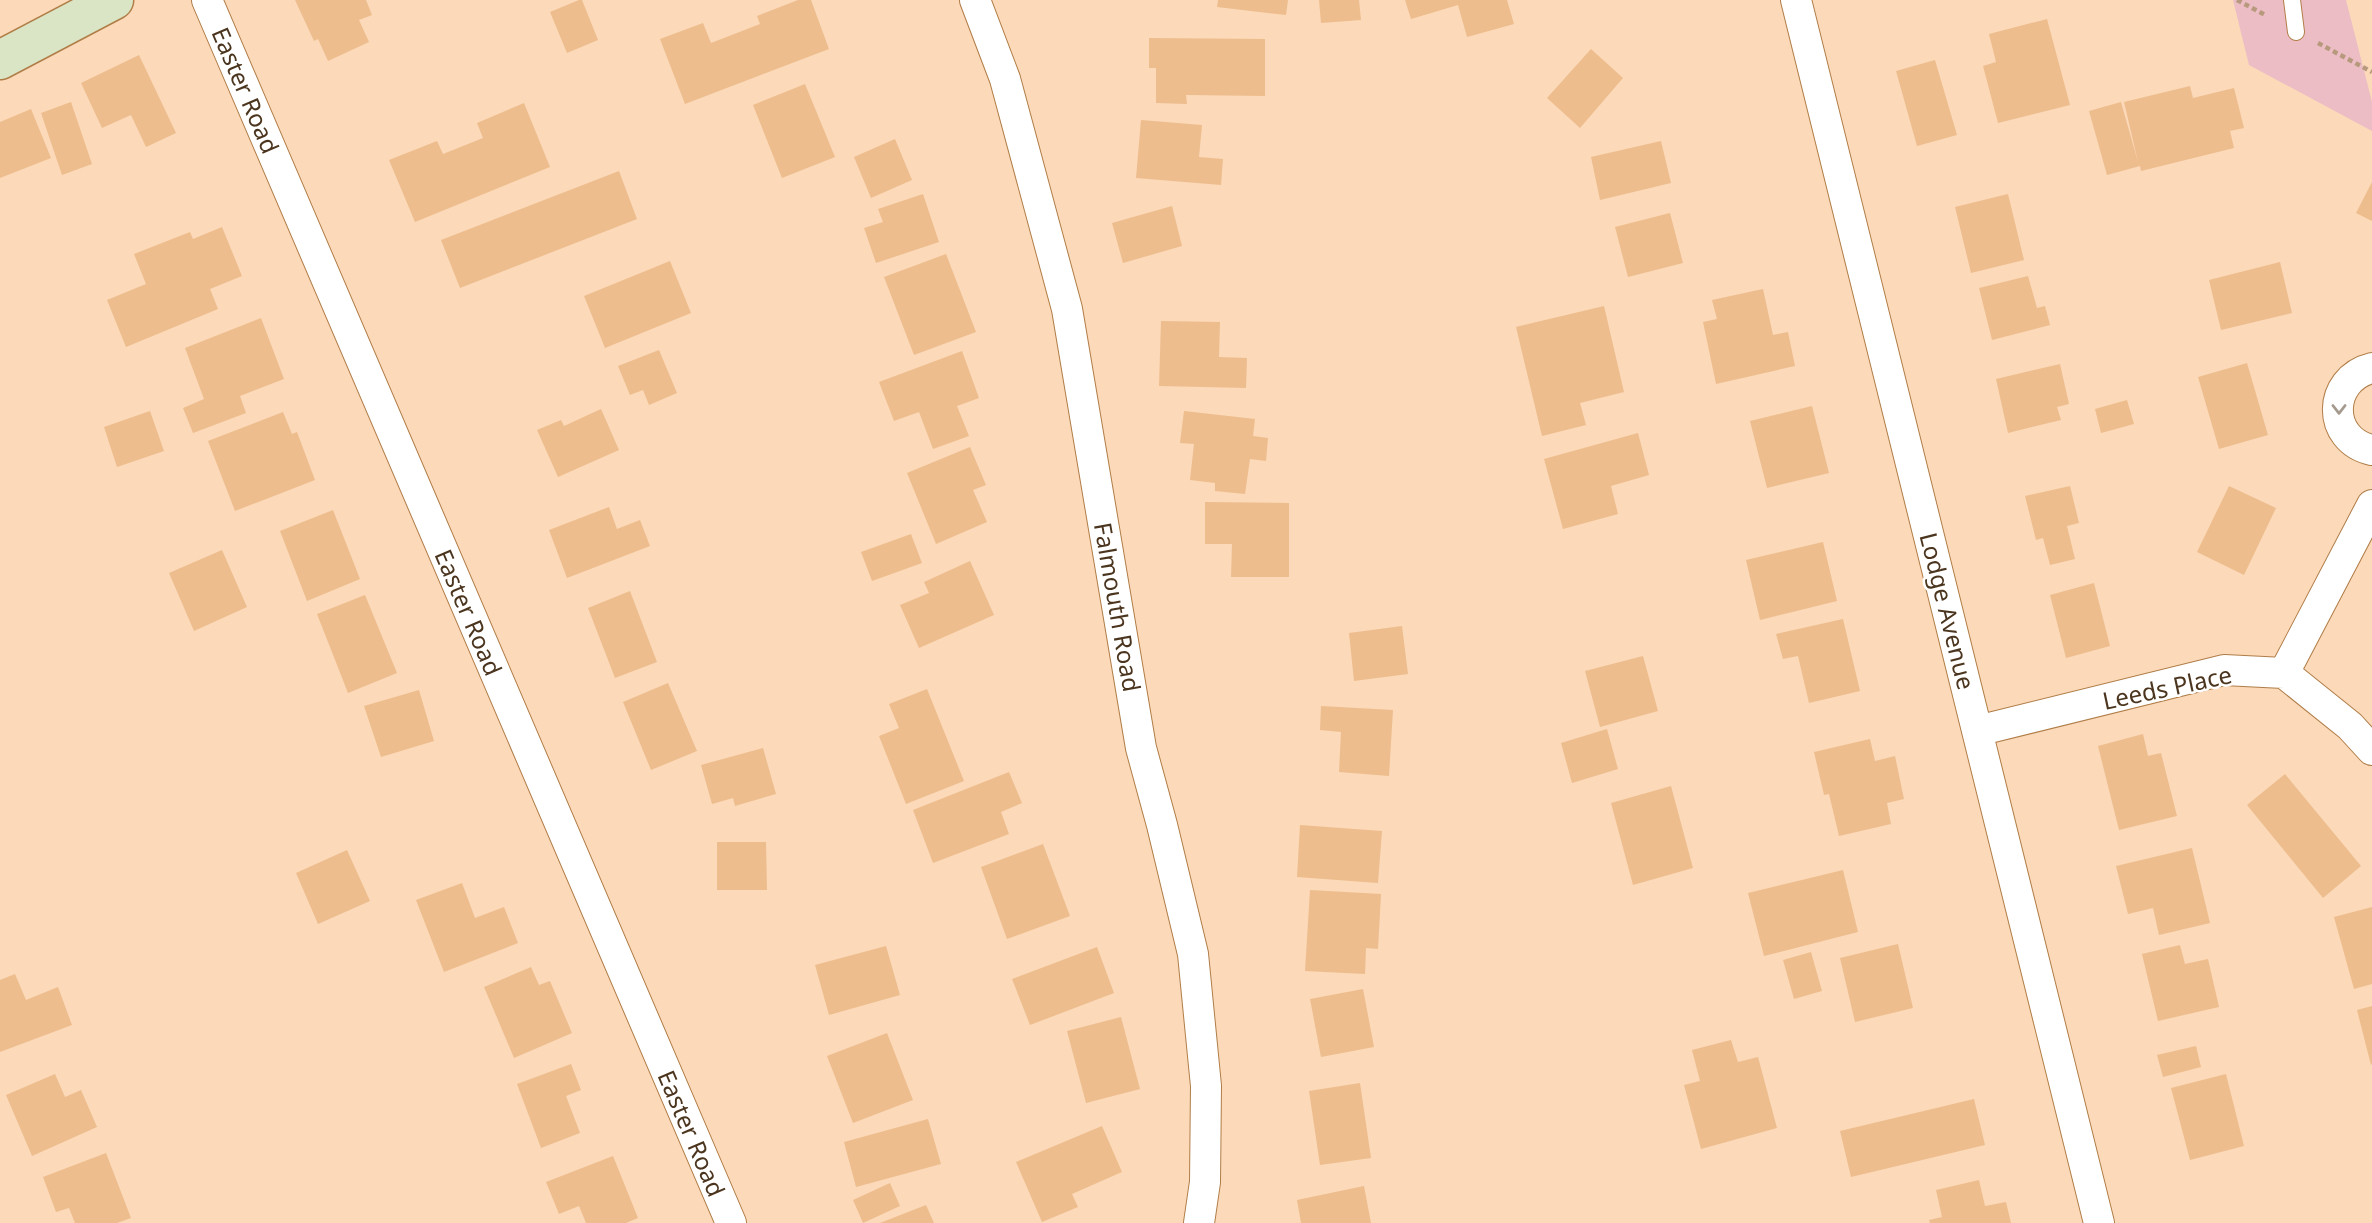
<svg xmlns="http://www.w3.org/2000/svg" width="2372" height="1223" font-family="'Noto Sans',sans-serif">
	<rect width="100%" height="100%" fill="#fbd9b9"/>
	<path fill="#ecbdc5" d="M 2233,0 L 2346,0 L 2372,102 L 2372,131 L 2249,65 Z"/>
	<path fill="#eebd8d" d="M 295,0 L 366,0 L 372,15 L 359,20 L 369,42 L 328,61 L 318,39 L 314,41 Z
		M 579,0 L 582,0 L 598,40 L 567,53 L 550,12 Z
		M 798,0 L 811,0 L 829,49 L 685,104 L 660,39 L 703,23 L 711,43 L 760,24 L 757,16 Z
		M 1218,0 L 1288,0 L 1286,15 L 1217,7 Z
		M 1319,0 L 1359,0 L 1361,20 L 1321,23 Z
		M 1405,0 L 1507,0 L 1514,24 L 1467,37 L 1458,5 L 1411,19 Z
		M 2047,19 L 2070,105 L 1998,123 L 1983,66 L 1996,62 L 1989,34 Z
		M 1149,38 L 1265,39 L 1265,96 L 1186,95 L 1187,104 L 1156,103 L 1156,68 L 1149,68 Z
		M 1591,49 L 1623,78 L 1580,128 L 1547,98 Z
		M 139,55 L 176,133 L 146,147 L 131,115 L 102,128 L 81,83 Z
		M 1935,60 L 1957,135 L 1917,146 L 1896,71 Z
		M 805,84 L 835,157 L 782,178 L 753,105 Z
		M 2190,86 L 2193,98 L 2234,88 L 2244,128 L 2230,131 L 2234,148 L 2141,171 L 2140,166 L 2107,175 L 2089,111 L 2121,102 L 2138,162 L 2124,102 Z
		M 71,102 L 92,164 L 62,175 L 41,113 Z
		M 524,103 L 550,167 L 415,222 L 389,160 L 437,141 L 443,154 L 483,138 L 477,123 Z
		M 31,109 L 51,158 L 0,178 L 0,122 Z
		M 1141,120 L 1202,125 L 1199,157 L 1223,159 L 1221,185 L 1136,178 Z
		M 895,139 L 912,180 L 871,198 L 854,157 Z
		M 1661,141 L 1671,183 L 1600,200 L 1591,157 Z
		M 619,171 L 637,219 L 460,288 L 441,240 Z
		M 2372,182 L 2372,221 L 2356,213 Z
		M 923,194 L 939,242 L 876,263 L 864,228 L 883,222 L 878,209 Z
		M 2008,194 L 2024,260 L 1971,273 L 1955,207 Z
		M 1172,206 L 1182,246 L 1123,263 L 1112,223 Z
		M 1670,213 L 1683,263 L 1628,277 L 1615,227 Z
		M 222,227 L 242,276 L 210,289 L 218,309 L 126,347 L 107,300 L 146,284 L 134,254 L 190,232 L 193,239 Z
		M 946,254 L 976,332 L 914,355 L 884,277 Z
		M 670,261 L 691,313 L 605,348 L 584,296 Z
		M 2280,262 L 2292,313 L 2221,330 L 2209,280 Z
		M 2028,276 L 2037,308 L 2045,306 L 2050,325 L 1992,340 L 1979,288 Z
		M 1763,289 L 1773,335 L 1788,332 L 1795,366 L 1716,384 L 1703,322 L 1717,319 L 1712,300 Z
		M 1604,306 L 1624,392 L 1580,403 L 1586,425 L 1542,436 L 1516,327 Z
		M 261,318 L 284,379 L 240,396 L 246,413 L 193,433 L 183,408 L 204,399 L 185,348 Z
		M 1161,321 L 1220,322 L 1219,357 L 1247,358 L 1246,388 L 1159,386 Z
		M 659,350 L 677,393 L 649,405 L 643,390 L 630,395 L 618,366 Z
		M 962,351 L 979,398 L 957,406 L 969,436 L 933,449 L 919,412 L 894,421 L 879,382 Z
		M 2247,363 L 2268,435 L 2219,449 L 2198,377 Z
		M 2060,364 L 2069,404 L 2057,407 L 2061,420 L 2008,433 L 1996,379 Z
		M 2127,400 L 2134,424 L 2101,433 L 2095,409 Z
		M 1812,406 L 1829,473 L 1767,488 L 1750,421 Z
		M 601,409 L 619,450 L 558,477 L 537,430 L 561,420 L 564,426 Z
		M 150,411 L 164,451 L 117,467 L 104,427 Z
		M 1184,411 L 1255,419 L 1253,436 L 1268,438 L 1266,461 L 1250,459 L 1245,494 L 1215,491 L 1215,483 L 1190,480 L 1194,444 L 1180,443 Z
		M 283,412 L 292,434 L 297,432 L 315,480 L 235,511 L 208,441 Z
		M 1638,433 L 1649,475 L 1611,486 L 1618,514 L 1563,529 L 1544,459 Z
		M 970,447 L 986,485 L 973,490 L 987,522 L 936,544 L 907,473 Z
		M 2070,486 L 2079,523 L 2067,526 L 2075,559 L 2050,565 L 2043,538 L 2036,540 L 2025,496 Z
		M 2229,486 L 2276,508 L 2244,575 L 2197,552 Z
		M 1205,502 L 1289,503 L 1289,577 L 1231,577 L 1232,544 L 1205,544 Z
		M 609,507 L 617,529 L 640,520 L 650,546 L 567,578 L 549,530 Z
		M 333,510 L 360,579 L 307,601 L 280,531 Z
		M 911,534 L 922,563 L 872,581 L 861,552 Z
		M 1823,542 L 1837,601 L 1760,620 L 1746,560 Z
		M 222,550 L 247,607 L 194,631 L 169,573 Z
		M 970,561 L 994,615 L 919,648 L 900,605 L 929,593 L 924,582 Z
		M 2094,583 L 2110,646 L 2066,658 L 2050,595 Z
		M 630,591 L 657,662 L 615,678 L 588,608 Z
		M 365,595 L 397,673 L 348,693 L 317,614 Z
		M 1843,619 L 1860,691 L 1809,703 L 1798,656 L 1783,659 L 1776,634 Z
		M 1402,626 L 1408,674 L 1354,681 L 1349,633 Z
		M 1643,656 L 1658,711 L 1600,727 L 1585,671 Z
		M 668,683 L 697,751 L 651,770 L 623,702 Z
		M 927,689 L 964,781 L 906,804 L 879,736 L 899,728 L 889,704 Z
		M 419,690 L 434,741 L 381,757 L 364,706 Z
		M 1321,706 L 1393,710 L 1389,776 L 1339,772 L 1341,732 L 1320,730 Z
		M 1607,729 L 1618,769 L 1572,783 L 1561,743 Z
		M 2143,734 L 2148,756 L 2161,753 L 2177,816 L 2119,830 L 2098,746 Z
		M 1870,739 L 1875,761 L 1895,756 L 1904,799 L 1887,803 L 1891,824 L 1839,836 L 1829,794 L 1824,795 L 1814,752 Z
		M 763,748 L 776,794 L 735,806 L 733,798 L 712,804 L 701,765 Z
		M 1009,772 L 1022,803 L 1001,812 L 1009,834 L 933,863 L 913,810 Z
		M 2285,774 L 2361,866 L 2323,898 L 2247,805 Z
		M 1671,786 L 1693,868 L 1633,885 L 1611,803 Z
		M 1300,825 L 1382,831 L 1378,883 L 1297,877 Z
		M 717,842 L 766,842 L 767,890 L 717,890 Z
		M 1043,844 L 1070,916 L 1007,939 L 981,867 Z
		M 2192,848 L 2210,923 L 2159,935 L 2153,908 L 2128,914 L 2116,866 Z
		M 347,850 L 370,901 L 318,924 L 296,873 Z
		M 1843,870 L 1858,932 L 1764,956 L 1748,893 Z
		M 462,883 L 475,918 L 504,907 L 518,943 L 444,972 L 416,900 Z
		M 1310,890 L 1381,894 L 1378,949 L 1366,948 L 1365,974 L 1305,971 Z
		M 2372,907 L 2372,984 L 2354,989 L 2334,917 Z
		M 1898,944 L 1913,1008 L 1855,1022 L 1840,958 Z
		M 2180,945 L 2185,964 L 2208,959 L 2219,1007 L 2158,1021 L 2142,954 Z
		M 886,946 L 900,995 L 829,1015 L 815,965 Z
		M 1097,947 L 1114,993 L 1030,1025 L 1012,979 Z
		M 1811,952 L 1822,991 L 1794,999 L 1783,960 Z
		M 531,967 L 539,985 L 550,981 L 572,1033 L 514,1058 L 484,987 Z
		M 15,974 L 26,1000 L 58,987 L 72,1025 L 0,1052 L 0,980 Z
		M 1363,989 L 1374,1047 L 1321,1057 L 1310,999 Z
		M 2372,1006 L 2372,1064 L 2371,1065 L 2357,1010 Z
		M 1121,1017 L 1140,1089 L 1086,1103 L 1067,1031 Z
		M 887,1033 L 913,1100 L 853,1123 L 827,1056 Z
		M 1731,1040 L 1738,1062 L 1758,1057 L 1777,1128 L 1701,1149 L 1684,1085 L 1700,1081 L 1692,1050 Z
		M 2196,1046 L 2201,1067 L 2163,1077 L 2157,1055 Z
		M 571,1064 L 581,1090 L 566,1096 L 580,1133 L 541,1148 L 517,1084 Z
		M 55,1074 L 65,1097 L 81,1090 L 97,1127 L 32,1156 L 6,1095 Z
		M 2226,1074 L 2244,1146 L 2190,1160 L 2171,1088 Z
		M 1360,1083 L 1371,1158 L 1320,1165 L 1309,1091 Z
		M 1974,1099 L 1985,1145 L 1851,1177 L 1840,1131 Z
		M 928,1119 L 941,1164 L 856,1187 L 844,1142 Z
		M 1102,1126 L 1122,1172 L 1072,1194 L 1078,1207 L 1042,1222 L 1016,1162 Z
		M 106,1153 L 131,1218 L 117,1223 L 75,1223 L 69,1208 L 56,1212 L 43,1177 Z
		M 613,1156 L 638,1218 L 626,1223 L 586,1223 L 579,1206 L 559,1214 L 546,1182 Z
		M 1979,1180 L 1985,1206 L 2006,1202 L 2011,1223 L 1930,1223 L 1929,1220 L 1942,1217 L 1936,1190 Z
		M 890,1183 L 900,1206 L 863,1223 L 853,1200 Z
		M 1364,1186 L 1371,1223 L 1301,1223 L 1297,1200 Z
		M 926,1205 L 934,1223 L 880,1223 Z"/>
	<g fill="none" stroke-linecap="round" stroke-linejoin="round">
		<defs>
			<path id="service" d="M 2292,0 L 2296,32"/>
			<path id="minor" d="M 207,0 L 731,1223
				M 975,0 L 1005,79 L 1067,309 L 1141,748 L 1162,825 L 1193,954 L 1206,1086 L 1205,1182 L 1199,1223
				M 1796,0 L 2099,1223
				M 2372,368 C 2327,379 2326,440 2372,450
				M 2284,673 L 2372,505
				M 1977,731 L 2224,670 L 2284,673 L 2350,726 L 2372,750"/>
			<path id="secondary" d="M 0,60 L 114,0"/>
		</defs>
		<use href="#service" stroke="#b07d47" stroke-width="18"/>
		<use href="#minor" stroke="#b07d47" stroke-width="32"/>
		<use href="#secondary" stroke="#b07d47" stroke-width="41"/>
		<path stroke="#b79a7d" stroke-width="4.5" stroke-dasharray="5 3.5" stroke-linecap="butt" d="M 2237,0 L 2267,16
			M 2318,43 L 2372,72"/>
		<use href="#service" stroke="#fff" stroke-width="16"/>
		<use href="#minor" stroke="#fff" stroke-width="30"/>
		<use href="#secondary" stroke="#dae5c5" stroke-width="38"/>
	</g>
	<defs><path id="oneway-chevron" d="M-2-3.5L2.5 0L-2 3.5" fill="none" stroke-width="1.6" stroke-linecap="round" stroke-linejoin="round" transform="scale(1.75)"/></defs>
	<use stroke="#a59a8e" href="#oneway-chevron" transform="translate(2339 409) rotate(90)"/>
	<g text-anchor="middle" dominant-baseline="central" stroke-width="5" stroke-linejoin="round" paint-order="stroke">
		<g font-size="24" fill="#4b351e" stroke="#fff">
			<text transform="translate(246 90) rotate(67)">Easter Road</text>
			<text transform="translate(1118 607) rotate(80)">Falmouth Road</text>
			<text transform="translate(1948 611) rotate(76)">Lodge Avenue</text>
			<text transform="translate(469 612) rotate(67)">Easter Road</text>
			<text transform="translate(2167 687) rotate(-12)">Leeds Place</text>
			<text transform="translate(692 1133) rotate(67)">Easter Road</text>
		</g>
	</g>
</svg>
